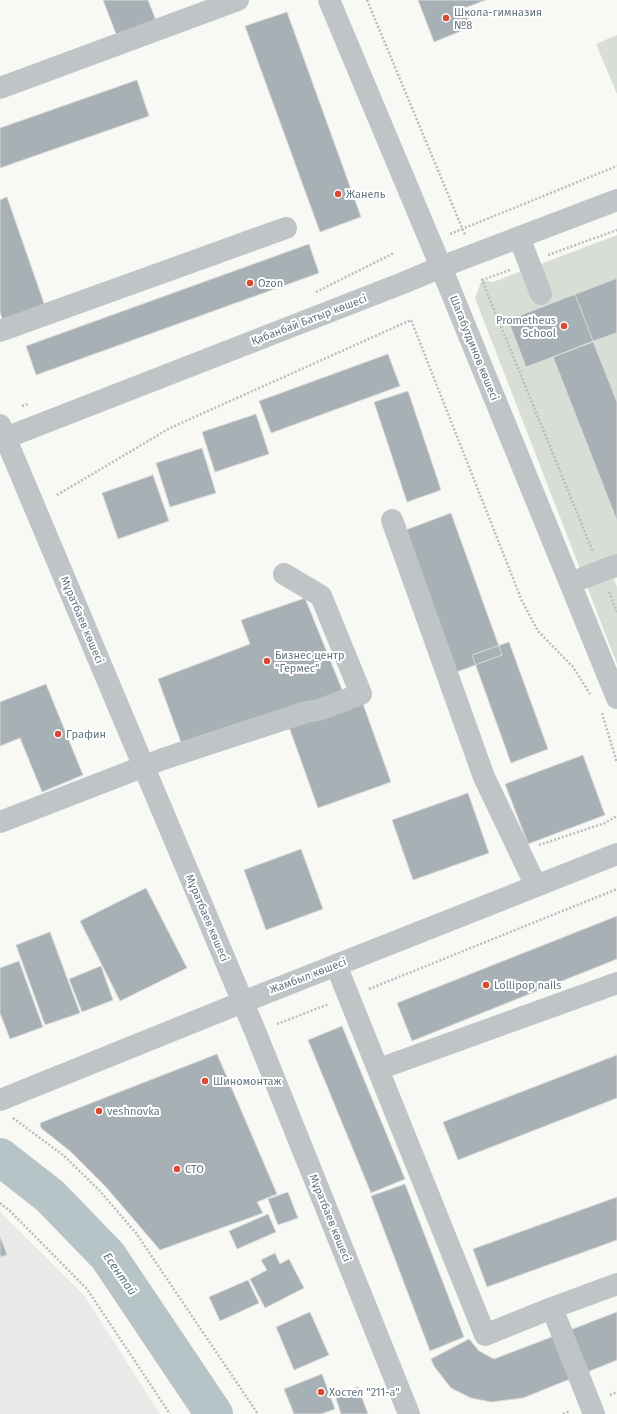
<svg xmlns="http://www.w3.org/2000/svg" width="617" height="1414" font-family="'Fira Sans',sans-serif">
	<rect width="100%" height="100%" fill="#f8f8f5"/>
	<path fill="#e9e9e8" d="M 0,1212 L 84,1295 L 160,1414 L 0,1414 Z"/>
	<path fill="#d8ddd5" d="M 617,35 L 617,94 L 596,44 Z
		M 617,235 L 617,278 L 508,320 L 526,367 L 553,357 L 617,521 L 617,578 L 614,579 L 617,587 L 617,664 L 475,298 L 482,280 L 493,282 Z
		M 617,333 L 617,402 L 593,341 Z"/>
	<g fill="none" stroke-linecap="round" stroke-linejoin="round">
		<path stroke="#b7c4c7" stroke-width="38" d="M 0,1157 L 50,1196 L 108,1256 L 214,1414"/>
	</g>
	<path fill="#a6b0b5" stroke="#dad9d8" d="M 103,0 L 148,0 L 157,23 L 118,39 Z
		M 418,0 L 486,0 L 464,8 L 471,27 L 434,42 Z
		M 287,12 L 361,217 L 320,232 L 245,26 Z
		M 137,80 L 149,116 L 0,168 L 0,128 Z
		M 7,197 L 46,309 L 4,324 L 0,312 L 0,200 Z
		M 309,244 L 319,273 L 36,375 L 26,346 Z
		M 617,278 L 617,333 L 526,367 L 508,320 Z
		M 617,278 L 617,333 L 593,341 L 575,294 Z
		M 593,341 L 617,402 L 617,521 L 553,357 Z
		M 388,354 L 400,386 L 271,433 L 259,401 Z
		M 408,391 L 441,490 L 407,502 L 374,402 Z
		M 256,414 L 269,454 L 215,472 L 202,432 Z
		M 202,448 L 216,493 L 170,507 L 156,463 Z
		M 153,475 L 169,521 L 118,539 L 102,493 Z
		M 451,513 L 502,655 L 454,673 L 403,531 Z
		M 305,598 L 343,692 L 182,745 L 158,679 L 250,644 L 241,620 Z
		M 509,642 L 548,749 L 511,763 L 472,655 Z
		M 46,684 L 83,775 L 42,792 L 20,738 L 0,746 L 0,702 Z
		M 362,701 L 391,782 L 318,808 L 289,727 Z
		M 583,755 L 605,815 L 528,844 L 505,784 Z
		M 468,793 L 489,853 L 413,880 L 392,820 Z
		M 301,849 L 323,909 L 266,930 L 244,870 Z
		M 146,888 L 187,968 L 120,1001 L 80,921 Z
		M 617,916 L 617,959 L 412,1041 L 397,1003 Z
		M 50,932 L 80,1013 L 45,1025 L 16,945 Z
		M 19,961 L 43,1027 L 10,1039 L 0,1013 L 0,968 Z
		M 101,966 L 113,1000 L 82,1012 L 69,979 Z
		M 342,1026 L 405,1179 L 371,1193 L 308,1040 Z
		M 217,1054 L 277,1194 L 257,1202 L 263,1213 L 160,1250 L 106,1187 L 70,1151 L 41,1128 L 40,1123 Z
		M 617,1055 L 617,1098 L 458,1160 L 443,1122 Z
		M 405,1184 L 464,1337 L 430,1351 L 371,1196 Z
		M 288,1192 L 298,1218 L 278,1225 L 268,1199 Z
		M 617,1197 L 617,1240 L 487,1287 L 473,1249 Z
		M 268,1214 L 276,1232 L 237,1249 L 229,1231 Z
		M 0,1236 L 7,1255 L 0,1257 Z
		M 275,1253 L 280,1264 L 289,1259 L 304,1288 L 265,1308 L 250,1279 L 267,1270 L 261,1260 Z
		M 248,1280 L 259,1303 L 220,1321 L 209,1297 Z
		M 310,1312 L 329,1355 L 294,1370 L 276,1327 Z
		M 617,1312 L 617,1360 L 523,1398 L 491,1402 L 471,1398 L 451,1388 L 434,1366 L 431,1359 L 469,1339 L 479,1351 L 494,1359 Z
		M 322,1374 L 335,1409 L 321,1414 L 294,1414 L 284,1389 Z
		M 358,1387 L 368,1414 L 341,1414 L 335,1395 Z"/>
	<g fill="none" stroke-linecap="round" stroke-linejoin="round">
		<path stroke="#babdbf" stroke-width="2.5" stroke-dasharray="2 2" stroke-linecap="butt" d="M 367,0 L 465,235
			M 450,234 L 617,166
			M 548,255 L 617,230
			M 510,270 L 482,280 L 593,552
			M 316,292 L 394,253
			M 22,406 L 28,404
			M 57,495 L 170,428 L 411,320 L 522,601 L 538,631 L 573,667 L 590,694
			M 609,592 L 617,612
			M 602,713 L 617,763
			M 539,845 L 605,823 L 617,816
			M 369,989 L 617,889
			M 277,1024 L 329,1004
			M 13,1118 L 63,1155 L 99,1190 L 136,1233 L 258,1414
			M 0,1203 L 10,1211 L 87,1289 L 170,1414
			M 610,1395 L 617,1392
			M 563,1414 L 570,1411"/>
		<path stroke="#bfc4c7" stroke-width="22" d="M 329,0 L 441,267 L 617,698
			M 0,88 L 238,0
			M 519,237 L 541,294
			M 0,331 L 286,228
			M 0,425 L 255,1031 L 409,1414
			M 0,440 L 403,283 L 441,267 L 617,200
			M 392,520 L 484,777 L 536,886
			M 570,583 L 617,565
			M 0,822 L 163,759 L 306,712 L 319,710 L 361,694 L 321,596 L 284,574
			M 336,965 L 485,1335 L 552,1308 L 617,1284
			M 379,1069 L 617,983
			M 0,1100 L 243,1002 L 617,854
			M 552,1308 L 594,1414"/>
	</g>
	<g fill="#db4932" stroke="#fff" stroke-width="1.5">
		<circle cx="446" cy="18" r="4"/>
		<circle cx="338" cy="194" r="4"/>
		<circle cx="250" cy="283" r="4"/>
		<circle cx="564" cy="326" r="4"/>
		<circle cx="267" cy="661" r="4"/>
		<circle cx="58" cy="734" r="4"/>
		<circle cx="486" cy="985" r="4"/>
		<circle cx="205" cy="1081" r="4"/>
		<circle cx="99" cy="1111" r="4"/>
		<circle cx="177" cy="1169" r="4"/>
		<circle cx="321" cy="1392" r="4"/>
	</g>
	<g text-anchor="middle" dominant-baseline="central" stroke-width="4" stroke-linejoin="round" paint-order="stroke">
		<g font-size="11" fill="#64767f" stroke="#fff" text-anchor="start">
			<text x="454" y="12">Школа-гимназия<tspan x="454" dy="13">№8</tspan></text>
			<text x="346" y="194">Жанель</text>
			<text x="258" y="283">Ozon</text>
			<text x="556" y="320" text-anchor="end">Prometheus<tspan x="556" dy="13">School</tspan></text>
			<text x="275" y="655">Бизнес центр<tspan x="275" dy="13">"Гермес"</tspan></text>
			<text x="66" y="734">Графин</text>
			<text x="494" y="985">Lollipop nails</text>
			<text x="213" y="1081">Шиномонтаж</text>
			<text x="107" y="1111">veshnovka</text>
			<text x="185" y="1169">СТО</text>
			<text x="329" y="1392">Хостел "211-а"</text>
		</g>
		<g font-size="11" fill="#64767f" stroke="#fff">
			<text transform="translate(309 320) rotate(-21)">Қабанбай Батыр көшесі</text>
			<text transform="translate(474 348) rotate(68)">Шагабутдинов көшесі</text>
			<text transform="translate(82 620) rotate(67)">Мұратбаев көшесі</text>
			<text transform="translate(207 918) rotate(67)">Мұратбаев көшесі</text>
			<text transform="translate(308 976) rotate(-21)">Жамбыл көшесі</text>
			<text transform="translate(330 1218) rotate(68)">Мұратбаев көшесі</text>
		</g>
		<g font-size="12" font-style="italic" fill="#5f7579" stroke="#fff">
			<text transform="translate(120 1274) rotate(55)">Есентай</text>
		</g>
	</g>
</svg>
